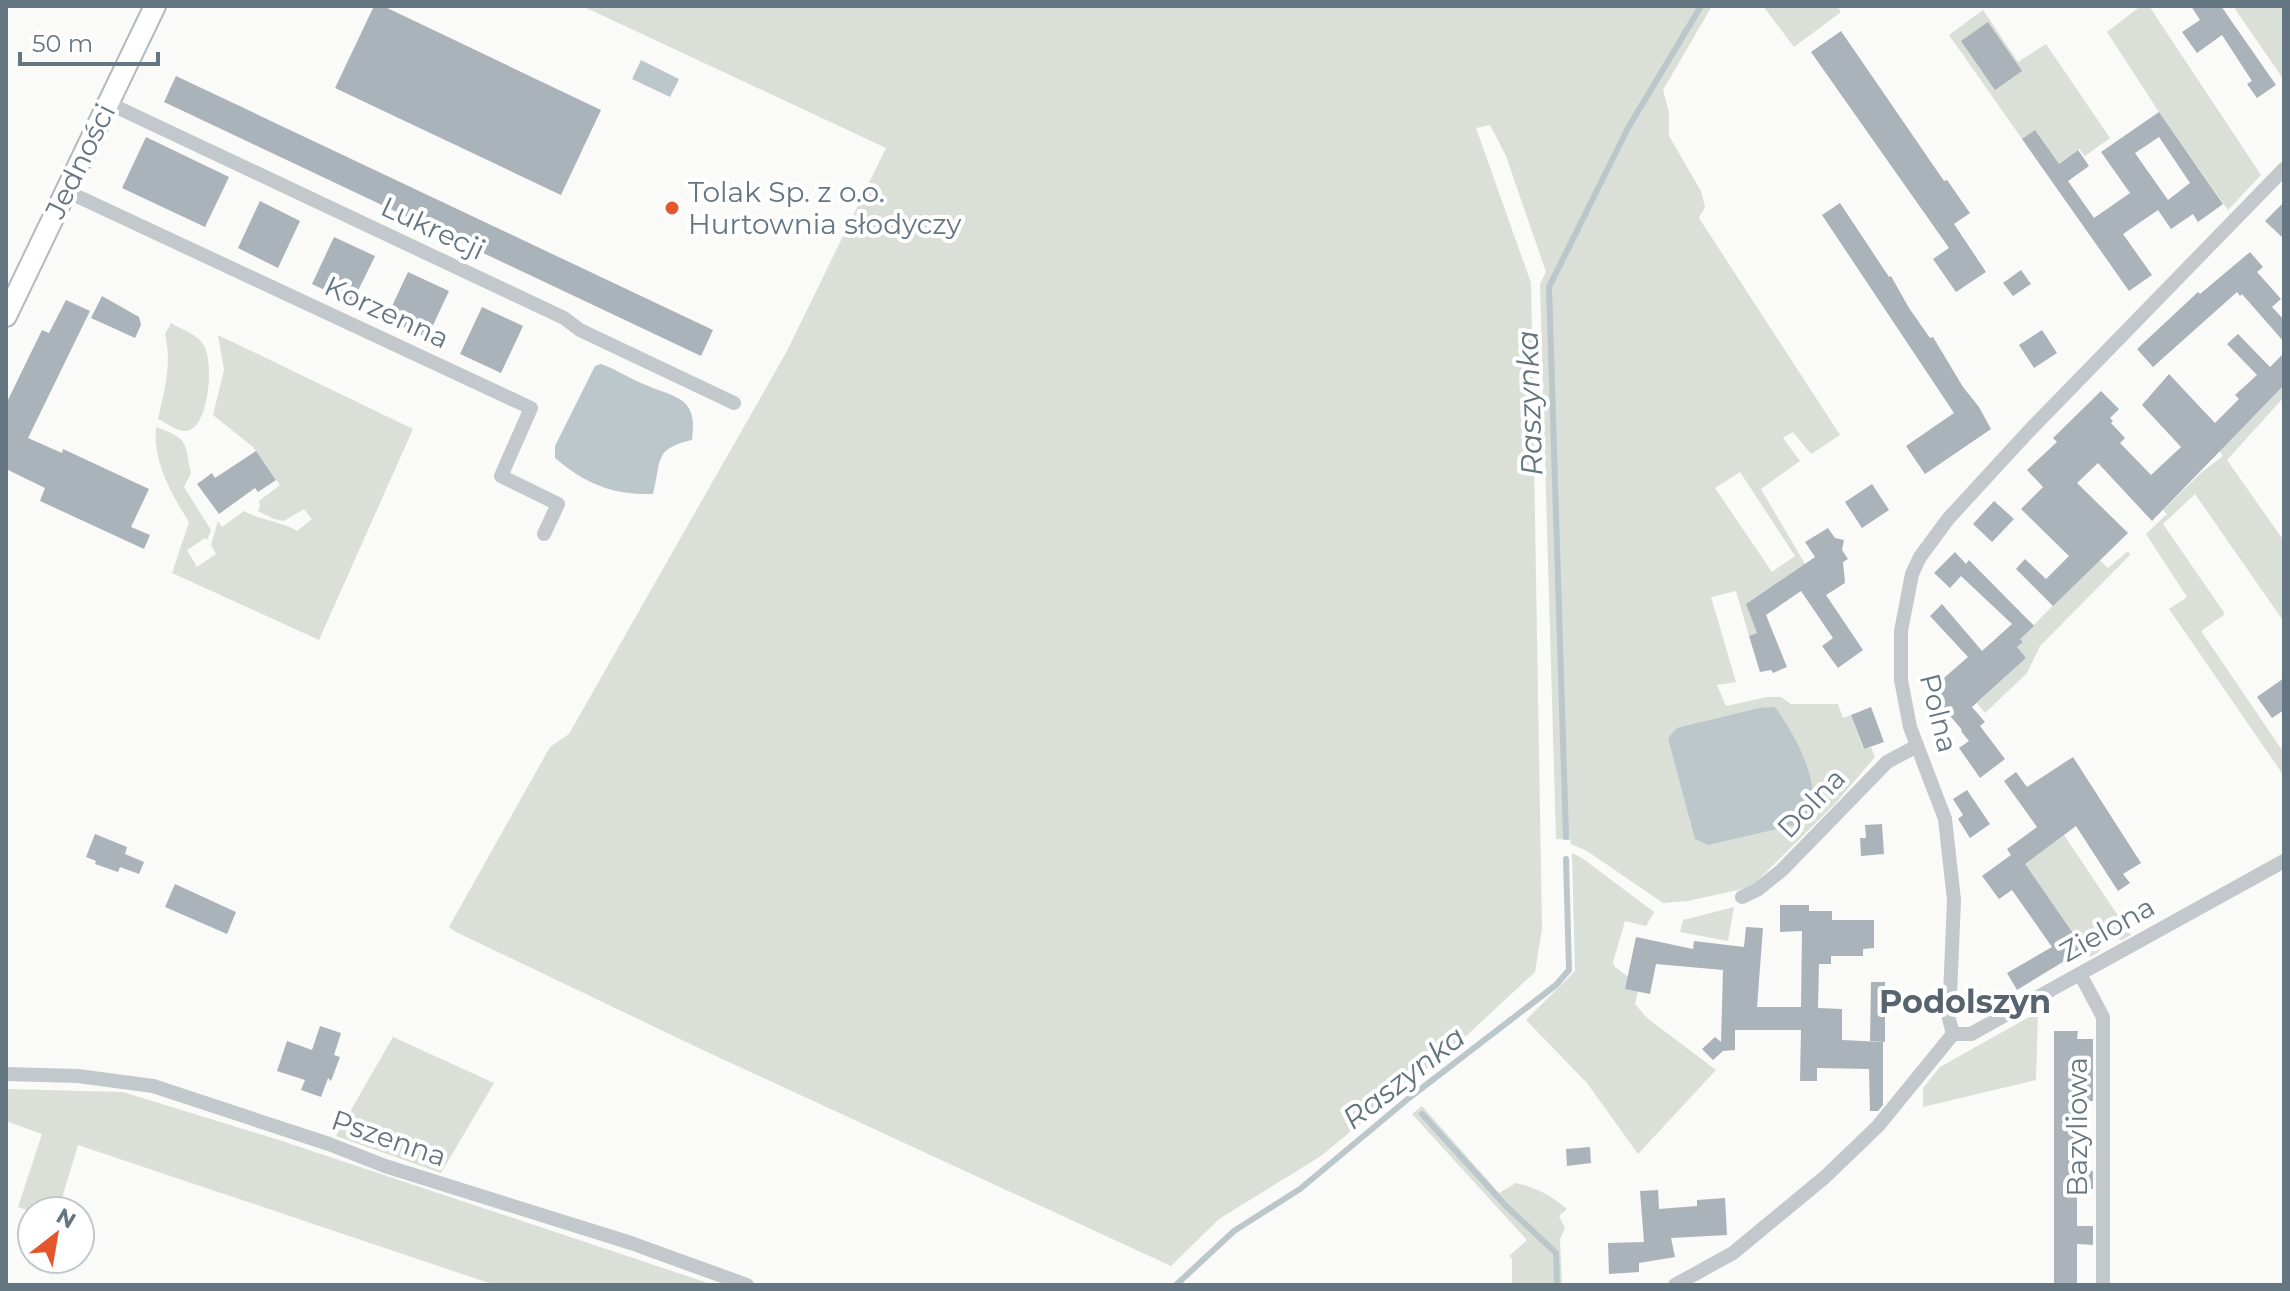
<svg xmlns="http://www.w3.org/2000/svg" width="2290" height="1291" viewBox="0 0 2290 1291" font-family="Montserrat,sans-serif">
<rect width="100%" height="100%" fill="#fafaf8"/>
<!-- green -->
<g fill="#dadfd7" fill-rule="evenodd">
<path d="M582,6H1712L1663,90L1669,113V136L1701,191L1705,207L1699,218L1840,435L1811,454L1793,432L1783,438L1800,461L1761,489L1805,564L1746,604L1757,633L1749,636L1736,591L1711,597L1736,682L1717,685L1726,706L1767,697H1781L1791,704H1838L1843,718L1851,715L1863,749L1871,747L1875,757L1834,805L1751,887L1688,901L1663,903L1587,851L1571,844L1570,840L1556,839L1540,284L1546,272L1506,156L1490,125L1476,128L1531,283L1542,929L1535,972L1465,1037L1321,1156L1219,1219L1171,1266L705,1051L456,932L449,927L550,747L569,734L787,351L886,148ZM1740,472L1795,556L1772,572L1715,488Z"/>
<path d="M1763,6H1837L1841,12L1794,47Z"/>
<path d="M2141,6H2149L2261,175L2228,210L2159,112L2107,32Z"/>
<path d="M2233,6H2284V80Z"/>
<path d="M1983,10L2018,62L2046,44L2110,138L2085,156L2079,149L2059,164L2022,139L1949,35Z"/>
<path d="M171,323C181,329 196,334 203,344C215,361 209,428 187,431C178,432 166,423 158,419C165,389 172,364 165,334Z"/>
<path d="M218,335L413,429L319,640L172,573L189,522C171,493 153,462 156,427C189,439 184,441 191,473L184,487L211,530L207,540L205,538L187,550L197,567L216,554L211,545L218,521L222,527L244,511C258,520 284,522 297,531L312,519L304,509L284,521L274,519L258,511L260,506L259,501L280,485L253,447L213,415L224,370Z"/>
<path d="M2284,385V397L2227,460L2284,541V622L2195,494L2163,524L2225,614L2201,631L2284,753V776L2169,609L2187,597L2146,534L2167,514L2163,510L2202,472L2223,456L2219,450Z"/>
<path d="M2128,551L2130,555L2040,646L2027,673L1985,713L1977,703L2026,658L2017,647L2023,642L2009,627L2023,615L2034,625L2098,559L2108,568Z"/>
<path d="M2064,835L2131,935L2122,940L2115,938L2102,945L2099,952L2090,957L2033,876L2020,867Z"/>
<path d="M1572,853L1582,858L1654,912L1646,926L1625,921L1613,962L1615,967L1628,977L1638,991L1635,1004L1647,1018L1716,1070L1638,1154L1587,1083L1526,1020L1575,971Z"/>
<path d="M1734,907L1728,941L1680,932L1683,920Z"/>
<path d="M2038,1012L2036,1080L1923,1107V1088L1940,1067Z"/>
<path d="M393,1037L494,1083L441,1173L336,1136Z"/>
<path d="M6,1089L123,1092L282,1141L714,1285H495L78,1145L58,1211L32,1212L18,1207L42,1134L6,1121Z"/>
<path d="M1422,1106L1499,1193L1516,1183C1536,1187 1552,1196 1567,1209L1559,1216L1565,1228L1560,1239L1562,1285H1512V1259L1509,1256L1527,1240L1412,1114Z"/>
</g>
<!-- water -->
<g fill="#bbc7cb">
<path d="M641,60L679,79L670,97L632,79Z"/>
<path d="M601,364C616,369 627,377 641,383C674,398 699,395 692,440C653,449 662,460 653,494C612,495 586,484 555,458V446L595,366Z"/>
<path d="M1775,707C1793,731 1831,797 1803,823L1708,845L1695,839L1668,738L1677,728L1759,708Z"/>
</g>
<g fill="none" stroke-linecap="round" stroke-linejoin="round">
<!-- stream -->
<g stroke="#bbc7cb" stroke-width="6">
<path d="M1566,837L1549,287L1628,128L1701,6"/>
<path d="M1422,1114L1506,1206L1556,1253L1557,1285"/>
<path d="M1176,1285L1234,1231L1300,1189L1409,1098L1556,985L1569,970L1566,859"/>
</g>
</g>
<!-- building -->
<g fill="#aab3b9" fill-rule="evenodd">
<path d="M374,6H383L601,110L561,195L335,88Z"/>
<path d="M2191,6H2221L2276,85L2257,98L2247,84L2252,81L2222,35L2197,53L2182,32L2200,20Z"/>
<path d="M1988,22L2022,71L1995,90L1961,41Z"/>
<path d="M1841,31L1944,181L1947,180L1970,213L1954,224L1986,272L1956,292L1933,259L1949,248L1811,52Z"/>
<path d="M176,76L713,330L701,356L164,102Z"/>
<path d="M2159,112L2223,204L2198,222L2193,214L2171,229L2158,210L2123,234L2152,275L2129,291L2022,139L2035,130L2059,164L2078,150L2089,166L2068,181L2094,218L2130,193L2101,152ZM2159,137L2190,183L2168,200L2135,153Z"/>
<path d="M146,137L229,177L205,227L122,188Z"/>
<path d="M260,201L300,221L278,268L238,248Z"/>
<path d="M2284,202V239L2265,221Z"/>
<path d="M1840,203L1889,277L1891,276L1909,308L1930,338L1933,337L1963,387L1979,407L1991,429L1925,474L1906,446L1954,413L1822,215Z"/>
<path d="M334,237L375,256L352,303L312,284Z"/>
<path d="M2250,252L2263,267L2257,272L2281,299L2272,307L2284,320V342L2242,294L2240,296L2237,292L2153,367L2137,349L2198,292L2200,294Z"/>
<path d="M2021,270L2031,284L2013,296L2003,283Z"/>
<path d="M408,272L449,291L427,338L386,319Z"/>
<path d="M102,296L139,317L141,325L135,338L91,318Z"/>
<path d="M66,300L90,311L28,438L62,453L63,449L149,489L131,527L150,535L144,549L40,501L45,488L6,469V404L42,330L49,333Z"/>
<path d="M482,307L523,326L501,373L460,354Z"/>
<path d="M2042,330L2057,353L2034,368L2019,345Z"/>
<path d="M2238,334L2270,367L2284,353V385L2152,521L2098,463L2077,483L2128,533L2053,606L2016,569L2025,559L2046,579L2069,556L2021,509L2043,487L2027,470L2057,442L2053,438L2101,391L2119,409L2110,418L2113,421L2111,423L2125,438L2120,443L2151,475L2181,447L2142,405L2169,374L2215,423L2239,399L2235,395L2257,375L2227,344Z"/>
<path d="M256,451L276,480L258,492L255,488L219,514L197,484L212,473L215,478Z"/>
<path d="M1872,484L1889,510L1862,528L1845,502Z"/>
<path d="M1994,501L2014,519L1992,542L1973,524Z"/>
<path d="M1828,528L1835,538L1844,540L1842,550L1848,559L1843,562L1845,583L1826,595L1863,650L1838,668L1822,646L1833,638L1801,591L1766,615L1787,667L1773,673L1771,670L1760,672L1749,636L1757,633L1746,604L1815,557L1805,542Z"/>
<path d="M1955,552L1966,564L1969,560L2034,626L2020,639L2023,642L2017,647L2026,658L1972,707L1985,722L1980,726L2005,759L1980,778L1959,748L1969,741L1961,731L1962,730L1929,691L1968,657L1930,616L1942,604L1982,651L2012,624L1961,576L1950,588L1934,573Z"/>
<path d="M2284,678V710L2272,718L2257,697Z"/>
<path d="M1871,707L1884,742L1864,749L1851,715Z"/>
<path d="M2073,757L2141,863L2123,874L2130,883L2118,891L2076,826L2025,864L2084,949L2017,990L2007,973L2052,947L2012,890L1999,899L1982,876L2011,855L2007,849L2037,827L2004,781L2016,772L2027,787Z"/>
<path d="M1967,790L1990,824L1970,838L1958,819L1963,815L1953,799Z"/>
<path d="M1882,824L1884,854L1861,856L1860,838H1866L1865,825Z"/>
<path d="M95,834L127,847L125,854L144,862L139,874L120,867L118,872L95,864L96,861L86,857Z"/>
<path d="M175,884L236,912L227,934L165,907Z"/>
<path d="M1780,905H1809V911H1832V920H1874V948L1863,949V956H1831V964H1819L1818,1008L1842,1009V1040L1883,1042V1105L1878,1111H1870L1869,1069L1817,1068V1081H1800L1801,1030H1735V1050L1723,1051L1713,1060L1702,1049L1715,1037L1721,1042L1723,970L1656,964L1650,994L1625,989L1636,937L1693,949L1694,941L1744,947L1746,927L1763,928L1757,1007H1801L1802,931L1780,932Z"/>
<path d="M1871,982H1885V1042L1870,1041Z"/>
<path d="M320,1026L341,1033L334,1055L340,1057L331,1081L328,1078L321,1097L301,1090L305,1080L277,1071L287,1041L312,1050Z"/>
<path d="M2054,1031H2078L2077,1039H2093V1101L2078,1102L2077,1163V1170L2093,1171V1189H2077V1226H2093V1245L2077,1244V1285H2054Z"/>
<path d="M1590,1147L1591,1163L1567,1166L1566,1149Z"/>
<path d="M1658,1190L1659,1209L1697,1206V1200L1725,1198L1727,1235L1671,1238L1675,1257L1639,1263V1272L1609,1274L1608,1243L1644,1242L1640,1191Z"/>
</g>
<g fill="none" stroke-linecap="round" stroke-linejoin="round">
<defs>
<path id="secondary" d="M6,316L155,6"/>
</defs>
<!-- secondary casing -->
<use href="#secondary" stroke="#b3babf" stroke-width="24"/>
<!-- street -->
<g stroke="#c3c8cc" stroke-width="14">
<path d="M108,103L564,318L580,330L734,403"/>
<path d="M66,191L531,408L501,476L558,504L544,534"/>
<path d="M1742,897L1757,890L1782,870L1887,762L1917,746"/>
<path d="M2080,974L2103,1017V1285"/>
<path d="M1953,1034L1949,1019L1954,900L1945,819L1910,727L1901,680V631L1912,574L1920,557L1948,519L2028,432L2284,169"/>
<path d="M1953,1034H1971L2284,861"/>
<path d="M6,1074L78,1076L153,1086L329,1144L385,1166L631,1243L747,1285"/>
<path d="M1675,1285L1733,1253L1825,1177L1878,1126L1953,1034"/>
</g>
<!-- secondary -->
<use href="#secondary" stroke="#fff" stroke-width="20"/>
</g>
<!-- markers -->
<circle fill="#e4572e" stroke="#fff" stroke-width="3" cx="672" cy="208" r="8"/>
<g text-anchor="middle" stroke-width="8" stroke-linejoin="round" paint-order="stroke">
<!-- street labels -->
<g font-size="28" fill="#657683" stroke="#fff">
<text transform="translate(80 161) rotate(-64)" y="10">Jedności</text>
<text transform="translate(433 228) rotate(25)" y="10">Lukrecji</text>
<text transform="translate(387 312) rotate(25)" y="10">Korzenna</text>
<text transform="translate(1939 713) rotate(76)" y="10">Polna</text>
<text transform="translate(1811 803) rotate(-46)" y="10">Dolna</text>
<text transform="translate(2107 929) rotate(-29)" y="10">Zielona</text>
<text transform="translate(2077 1127) rotate(-90)" y="10">Bazyliowa</text>
<text transform="translate(389 1138) rotate(19)" y="10">Pszenna</text>
</g>
<!-- poi labels -->
<g font-size="28" fill="#657683" stroke="#fff" text-anchor="start">
<text x="688" y="202">Tolak Sp. z o.o.<tspan x="688" dy="32">Hurtownia słodyczy</tspan></text>
</g>
<!-- water labels -->
<g font-size="30" font-style="italic" fill="#60757c" stroke="#fff">
<text transform="translate(1530 403) rotate(-92)" y="10">Raszynka</text>
<text transform="translate(1404 1078) rotate(-38)" y="10">Raszynka</text>
</g>
<!-- quarter labels -->
<g font-size="32" font-weight="bold" fill="#57646e" stroke="#fff">
<text x="1965" y="1013">Podolszyn</text>
</g>
</g>
<!-- border -->
<rect width="2290" height="1291" fill="none" stroke="#657683" stroke-width="16"/>
<!-- north arrow -->
<g transform="translate(56 1235) rotate(31)"><circle r="38" fill="#ffffff" stroke="#c1c8cd" stroke-width="2"/>
<path d="M0-6L14 30L0 20L-14 30Z" fill="#e4572e"/>
<text y="-12" font-size="22" font-weight="bold" text-anchor="middle" fill="#657683">N</text>
</g>
<!-- scale -->
<path d="M20 52v12h138v-12" fill="none" stroke="#657683" stroke-width="4"/>
<text x="32" y="52" font-size="24" fill="#657683" stroke="#ffffff" stroke-width="6" paint-order="stroke">50 m</text>
</svg>
